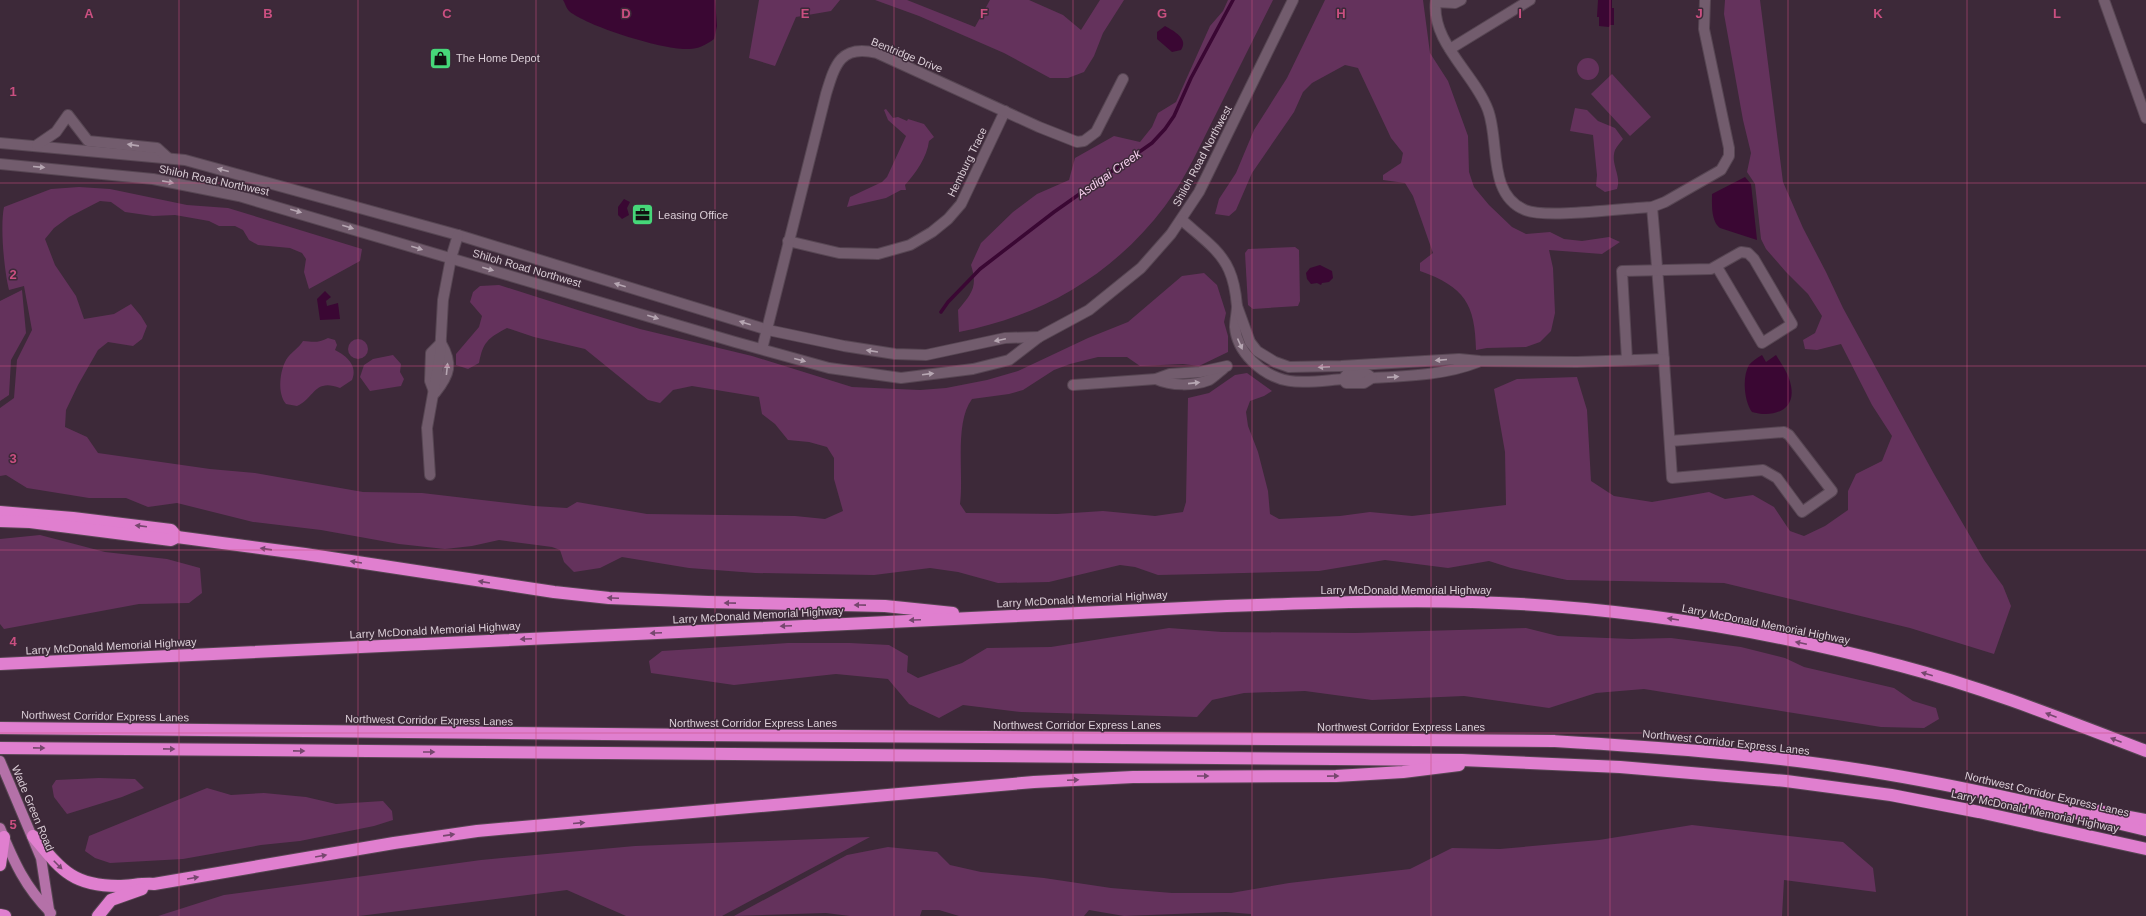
<svg xmlns="http://www.w3.org/2000/svg" width="2146" height="916" viewBox="0 0 2146 916" font-family="Helvetica,sans-serif">
<rect width="100%" height="100%" fill="#3d2939"/>
<!-- green -->
<g fill="#64325c">
<path d="M759,0H840L831,11L796,17L775,66L749,58Z"/>
<path d="M875,0H907L975,27L990,0H1029L1063,15L1081,30L1100,0H1124L1103,33L1094,56L1084,72L1068,78H1050L1004,53L919,16Z"/>
<path d="M1228,0H1273C1254,38 1235,76 1216,114C1200,145 1186,178 1165,206C1113,275 1042,316 959,332L958,310C972,293 978,287 971,265L981,243L1013,212L1037,194L1069,180L1075,158L1114,136L1140,142L1152,127L1158,113L1176,102L1210,26L1223,11Z"/>
<path d="M1325,0H1423L1430,53L1448,81L1468,136L1469,172L1474,187L1489,205L1512,227L1526,234L1550,232L1564,239L1582,241L1609,237L1620,242L1602,254L1549,250L1553,268L1555,313L1551,331L1540,342L1526,347L1487,348L1476,350C1475,304 1465,287 1420,271V263L1433,253L1413,196L1405,183L1383,180V175L1401,163L1403,153L1391,138L1358,68L1345,65L1312,83L1303,92L1294,112L1252,173L1236,210L1229,216L1215,214L1219,199L1236,173L1254,130L1287,78Z"/>
<path d="M1725,0H1760L1783,182L1803,228L1826,272L1843,308L1934,474L1984,560L2003,586L2011,606L1994,654L1910,628L1724,583L1567,580L1511,568L1489,561L1448,568L1385,560L1319,571L1205,574L1158,575L1135,567L1120,565L1049,582L998,583L958,572L930,568L874,575L755,573L689,568L622,557L600,568L574,572L564,562L560,550L552,547L499,540L472,546L445,549L399,544L321,530L253,522L177,503L148,507L126,498H89L27,488L6,475L0,476V408L14,398L17,360L32,330L24,286L9,290C4,269 0,227 4,207L51,189L79,187L110,189L187,205L228,208L362,249L360,261L309,289L304,272L306,259L302,253L290,248L258,245L249,240L243,230L235,226H219L209,221L175,215L153,216L125,212L111,202L100,201L69,217L54,228L45,239L55,265L76,296L84,319L114,314L131,304L141,316L147,326L142,339L133,346L108,342L98,350L78,385L66,410L65,427L87,437L98,453L210,469L255,473L363,492L422,493L534,506L567,508L577,502L647,514L795,516L825,519L843,511L834,479V458L827,447L809,442L788,440L775,424L762,414L759,397L692,386L673,390L660,403L648,400L585,349L534,337L507,328C488,338 483,342 479,363L468,369L456,365V354L479,327L482,316L470,302L473,292L480,286L499,285L584,312L640,329L752,356L852,387L920,390L946,388L987,380L1018,371L1088,338L1128,322L1182,276L1204,273L1217,285L1226,313L1224,322L1228,336V352L1199,366L1183,364L1140,366L1127,357H1098L1070,364L1054,370L1023,390L1009,394L972,399C954,423 964,474 960,504L966,513L1057,514L1103,511L1155,516L1183,512L1186,502L1188,398L1209,393L1235,375L1247,373L1272,391L1264,396L1250,401L1246,412L1248,426L1258,452L1268,491L1270,514L1279,519L1340,516L1370,512L1412,516L1506,505L1505,452L1494,389L1517,379L1577,377L1587,410L1591,481L1614,496L1652,502L1709,492L1725,499L1753,495L1774,507L1790,531L1804,536L1825,526L1848,510V491L1856,474L1882,461L1892,436L1872,405L1841,344L1817,350L1805,349L1803,340L1815,333L1822,316L1808,294L1786,272L1766,249L1761,239L1755,184L1747,172L1751,153L1743,120L1724,14Z"/>
<circle cx="1588" cy="69" r="11"/>
<path d="M1612,74L1651,117L1630,136L1591,94Z"/>
<path d="M1575,108L1587,110L1598,121L1615,128L1623,139C1620,143 1617,146 1615,150C1610,164 1622,176 1617,189L1605,192L1596,186L1597,175L1593,135L1570,131Z"/>
<path d="M886,109L893,118L898,117L907,121L908,119L924,124L934,137L929,141C927,157 916,173 905,185L906,190H901L886,198L847,207L850,197L882,182L887,177L906,136L888,120L884,110Z"/>
<path d="M1295,247L1299,250L1300,301L1298,306L1253,309L1248,305L1245,253L1248,249Z"/>
<path d="M22,290L26,333L11,360L9,395L0,401V301Z"/>
<path d="M328,338L335,340L337,345L335,350C347,356 358,366 352,380L340,388C314,378 315,398 297,406L286,404C277,393 280,371 286,360C290,353 299,348 303,341C313,342 319,343 328,338Z"/>
<circle cx="358" cy="349" r="10"/>
<path d="M393,355L401,364L400,372L404,379L401,386L370,391L360,377L364,365L373,359Z"/>
<path d="M40,535L105,552L167,559L200,568L202,593L189,603L139,604L4,629L0,624V539Z"/>
<path d="M1169,628L1222,632L1355,633L1526,628L1558,636L1631,639L1671,638L1741,647L1785,658L1804,667L1894,688L1913,701L1936,708L1939,719L1924,728L1881,727L1644,689L1596,693L1549,708L1464,696L1372,700L1305,691L1244,693L1212,700L1197,717L1021,712L963,705L939,718L909,704L888,679L836,674L734,685L651,673L649,661L662,651L788,643H850L889,645L908,656L907,672L918,678L962,663L987,648L1051,647Z"/>
<path d="M99,778L135,779L144,788L122,797L67,814L54,797L52,786L56,780Z"/>
<path d="M207,788L231,795L264,793L306,797L336,804L383,801L392,811L393,820L374,826L300,841L261,845L183,859L110,863L95,858L85,851L89,836Z"/>
<path d="M1692,825L1843,842L1873,868L1876,892L1784,880L1782,916H1251V914L1226,912L1124,916L1089,910L1084,916H959L939,910H922L920,916H850L826,913L734,916L847,855L888,847L937,852L950,865L981,872L1044,878L1111,888L1172,893H1231L1289,883L1410,869L1452,848L1500,849L1599,840Z"/>
<path d="M870,837L722,916H626L567,890L359,916H158L224,895L481,860L635,846Z"/>
</g>
<!-- water -->
<g fill="#3a0733">
<path d="M563,0H715L717,26L714,39C706,45 698,49 689,49C666,51 586,26 569,11C566,8 565,3 563,0Z"/>
<path d="M1598,0H1612V8H1614V25H1610L1609,27L1599,26V17H1597Z"/>
<path d="M1165,26C1174,31 1189,39 1181,50L1172,52L1157,39V32Z"/>
<path d="M1745,177L1751,184L1757,240L1720,228C1711,221 1712,205 1712,194Z"/>
<path d="M624,199L630,202L627,208L629,215L622,219L618,215V207Z"/>
<path d="M1320,265L1332,271L1333,278L1329,282L1322,283L1321,285L1317,283L1311,284L1307,279L1306,273L1310,268Z"/>
<path d="M325,291L331,297L326,301L327,306L338,303L340,319L320,320L317,299Z"/>
<path d="M1762,355L1766,362L1776,355C1782,365 1789,374 1791,386C1796,411 1772,418 1752,412C1744,401 1742,377 1749,365C1752,361 1757,358 1762,355Z"/>
</g>
<g fill="none" stroke-linecap="round" stroke-linejoin="round">
<!-- stream -->
<path stroke="#3a0733" stroke-width="3.5" d="M941,312L948,302L980,269L1054,212L1152,143L1165,129L1174,116L1191,78L1233,0"/>
<defs>
<g id="minor">
<path d="M1436,0C1430,42 1475,74 1488,110C1500,142 1487,194 1525,210C1546,219 1625,208 1652,207L1665,202L1721,170L1729,156V148L1704,29L1705,0"/>
<path d="M2104,0L2146,118"/>
<path d="M1436,2L1455,3L1461,0"/>
<path d="M1450,49L1530,0"/>
<path d="M0,143L185,160L458,235L768,330L844,346L895,354L926,355L1005,338L1039,337"/>
<path d="M37,145L56,132L68,115L88,141L157,148L168,158"/>
<path d="M0,164L153,179L239,196L735,342L829,368L901,378L973,369L1009,360L1039,337L1089,310L1141,268L1171,234L1199,192L1293,0"/>
<path d="M1652,207C1660,297 1666,387 1672,478L1763,470L1777,478L1802,512L1832,491L1789,435L1784,432L1670,441"/>
<path d="M1182,220C1198,235 1220,249 1229,270C1234,281 1236,294 1237,306C1237,313 1235,320 1235,327C1236,341 1242,351 1252,361C1280,389 1307,382 1343,379L1347,374H1367L1372,378C1408,376 1445,375 1478,362"/>
<path d="M788,241L839,253L878,254L910,245L932,232L948,219L961,204L1005,111"/>
<path d="M1237,306L1250,342L1257,351L1275,362L1289,367L1341,366L1459,359L1480,361L1577,362L1664,359"/>
<path d="M762,349L826,94C835,64 841,44 877,53L1039,127L1077,142L1084,141L1096,132L1123,79"/>
<path d="M1627,360L1622,271L1711,269L1741,252L1748,253L1754,259L1792,324L1762,343L1717,267"/>
<path d="M1156,379C1171,386 1194,386 1209,380C1214,377 1219,372 1224,368"/>
<path d="M1343,379L1346,383H1364L1372,378"/>
<path d="M1073,385L1156,379L1170,374L1200,372L1227,366"/>
<path d="M433,389L430,381L431,353L441,343"/>
<path d="M435,393C450,374 453,364 441,343"/>
<path d="M430,475L427,428L440,355L443,300L451,258L458,235"/>
</g>
<g id="major">
<path d="M0,761L41,858L50,916"/>
<path d="M0,828C14,862 25,887 51,913"/>
</g>
<g id="highway">
<path d="M0,512L73,518L171,530L177,537"/>
<path d="M0,521L30,522L171,540L177,537L305,554L554,592L609,598L708,602L885,606L953,613"/>
<path d="M0,664L1227,606C1308,603 1390,600 1472,602C1617,606 1761,629 1901,666C1985,688 2065,720 2146,751"/>
<path d="M0,728L701,735L1553,741C1651,747 1750,753 1848,768C1949,783 2047,806 2146,830"/>
<path d="M0,748L1462,760L1620,767L1786,781L1891,795L1979,812L2146,849"/>
<path d="M2097,811L2146,820"/>
<path d="M33,836C60,868 71,886 118,886C130,886 142,883 154,884L394,843L477,831L1034,782L1133,777L1336,776L1403,772L1459,765"/>
<path d="M0,865L4,837"/>
<path d="M0,915L5,916"/>
<path d="M98,916L111,900L142,889"/>
</g>
</defs>
<!-- minor casing -->
<use href="#minor" stroke="#574653" stroke-width="12"/>
<!-- major casing -->
<use href="#major" stroke="#574653" stroke-width="12"/>
<!-- highway casing -->
<use href="#highway" stroke="#574653" stroke-width="14"/>
<!-- minor -->
<use href="#minor" stroke="#725c6d" stroke-width="10"/>
<!-- major -->
<use href="#major" stroke="#b471a8" stroke-width="10"/>
<!-- highway -->
<use href="#highway" stroke="#e07fcf" stroke-width="12"/>
</g>
<!-- one-way arrows -->
<defs><path id="oneway-solid" d="M-6-.8H1V-3.2L6.5 0L1 3.2V.8H-6Z"/></defs>
<g fill="#b6a6b2">
<use href="#oneway-solid" transform="translate(133 145) rotate(-172)"/>
<use href="#oneway-solid" transform="translate(39 167) rotate(5)"/>
<use href="#oneway-solid" transform="translate(223 170) rotate(-165)"/>
<use href="#oneway-solid" transform="translate(168 182) rotate(11)"/>
<use href="#oneway-solid" transform="translate(296 211) rotate(16)"/>
<use href="#oneway-solid" transform="translate(348 227) rotate(17)"/>
<use href="#oneway-solid" transform="translate(417 248) rotate(17)"/>
<use href="#oneway-solid" transform="translate(488 269) rotate(16)"/>
<use href="#oneway-solid" transform="translate(620 285) rotate(-163)"/>
<use href="#oneway-solid" transform="translate(653 317) rotate(17)"/>
<use href="#oneway-solid" transform="translate(745 323) rotate(-163)"/>
<use href="#oneway-solid" transform="translate(1000 340) rotate(168)"/>
<use href="#oneway-solid" transform="translate(1240 344) rotate(66)"/>
<use href="#oneway-solid" transform="translate(872 351) rotate(-171)"/>
<use href="#oneway-solid" transform="translate(800 360) rotate(15)"/>
<use href="#oneway-solid" transform="translate(1441 360) rotate(175)"/>
<use href="#oneway-solid" transform="translate(1324 367) rotate(177)"/>
<use href="#oneway-solid" transform="translate(447 369) rotate(-84)"/>
<use href="#oneway-solid" transform="translate(928 374) rotate(-7)"/>
<use href="#oneway-solid" transform="translate(1393 377) rotate(-4)"/>
<use href="#oneway-solid" transform="translate(1194 383) rotate(-6)"/>
</g>
<g fill="#76476e">
<use href="#oneway-solid" transform="translate(141 526) rotate(-173)"/>
<use href="#oneway-solid" transform="translate(266 549) rotate(-172)"/>
<use href="#oneway-solid" transform="translate(356 562) rotate(-171)"/>
<use href="#oneway-solid" transform="translate(484 582) rotate(-171)"/>
<use href="#oneway-solid" transform="translate(613 598) rotate(-177)"/>
<use href="#oneway-solid" transform="translate(730 603) rotate(-179)"/>
<use href="#oneway-solid" transform="translate(860 605) rotate(-179)"/>
<use href="#oneway-solid" transform="translate(1673 619) rotate(-171)"/>
<use href="#oneway-solid" transform="translate(915 620) rotate(177)"/>
<use href="#oneway-solid" transform="translate(786 626) rotate(177)"/>
<use href="#oneway-solid" transform="translate(656 633) rotate(177)"/>
<use href="#oneway-solid" transform="translate(526 639) rotate(177)"/>
<use href="#oneway-solid" transform="translate(1801 643) rotate(-168)"/>
<use href="#oneway-solid" transform="translate(1927 674) rotate(-164)"/>
<use href="#oneway-solid" transform="translate(2051 715) rotate(-159)"/>
<use href="#oneway-solid" transform="translate(2116 740) rotate(-159)"/>
<use href="#oneway-solid" transform="translate(39 748) rotate(1)"/>
<use href="#oneway-solid" transform="translate(169 749) rotate(1)"/>
<use href="#oneway-solid" transform="translate(299 751) rotate(1)"/>
<use href="#oneway-solid" transform="translate(429 752)"/>
<use href="#oneway-solid" transform="translate(1203 776)"/>
<use href="#oneway-solid" transform="translate(1333 776) rotate(-1)"/>
<use href="#oneway-solid" transform="translate(1073 780) rotate(-3)"/>
<use href="#oneway-solid" transform="translate(579 823) rotate(-5)"/>
<use href="#oneway-solid" transform="translate(449 835) rotate(-8)"/>
<use href="#oneway-solid" transform="translate(321 856) rotate(-10)"/>
<use href="#oneway-solid" transform="translate(58 865) rotate(45)"/>
<use href="#oneway-solid" transform="translate(193 878) rotate(-10)"/>
</g>
<!-- grid -->
<path fill="none" stroke="#ca4f80" stroke-width="1" stroke-opacity="0.55" d="M179,0V916M358,0V916M536,0V916M715,0V916M894,0V916M1073,0V916M1252,0V916M1431,0V916M1610,0V916M1788,0V916M1967,0V916M0,183H2146M0,366H2146M0,550H2146M0,733H2146"/>
<!-- icons -->
<defs>
<symbol id="shop-square" viewBox="-11 -11 22 22"><rect x="-9" y="-9" width="18" height="18" rx="4" fill="#46d779" stroke="#3d2939"/><path d="M-5-2.5h2.3a2.7 3.5 0 0 1 5.4 0H5L5.5 6h-11ZM-1.5-2.5h3a1.5 2.3 0 0 0-3 0Z" fill="#111"/></symbol>
<symbol id="office-square" viewBox="-11 -11 22 22"><rect x="-9" y="-9" width="18" height="18" rx="4" fill="#46d779" stroke="#3d2939"/><path d="M-6-3h4V-5.5h4V-3h4V5H-6ZM-1-4.5V-3h2v-1.5ZM-6 0V1H6V0Z" fill="#111"/></symbol>
</defs>
<g fill-rule="evenodd">
<use href="#shop-square" x="428" y="46" width="25" height="25"/>
<use href="#office-square" x="630" y="202" width="25" height="25"/>
</g>
<g text-anchor="middle" stroke-width="3" stroke-linejoin="round" paint-order="stroke">
<!-- street labels -->
<g font-size="11" fill="#dbced7" stroke="#3d2939">
<text transform="translate(907 55) rotate(22)" y="4">Bentridge Drive</text>
<text transform="translate(1202 156) rotate(-62)" y="4">Shiloh Road Northwest</text>
<text transform="translate(967 162) rotate(-64)" y="4">Hemburg Trace</text>
<text transform="translate(214 180) rotate(12)" y="4">Shiloh Road Northwest</text>
<text transform="translate(527 268) rotate(16)" y="4">Shiloh Road Northwest</text>
<text x="1406" y="594">Larry McDonald Memorial Highway</text>
<text transform="translate(1082 599) rotate(-3)" y="4">Larry McDonald Memorial Highway</text>
<text transform="translate(758 615) rotate(-3)" y="4">Larry McDonald Memorial Highway</text>
<text transform="translate(1766 624) rotate(11)" y="4">Larry McDonald Memorial Highway</text>
<text transform="translate(435 630) rotate(-3)" y="4">Larry McDonald Memorial Highway</text>
<text transform="translate(111 646) rotate(-3)" y="4">Larry McDonald Memorial Highway</text>
<text transform="translate(105 716) rotate(1)" y="4">Northwest Corridor Express Lanes</text>
<text transform="translate(429 720) rotate(1)" y="4">Northwest Corridor Express Lanes</text>
<text x="753" y="727">Northwest Corridor Express Lanes</text>
<text x="1077" y="729">Northwest Corridor Express Lanes</text>
<text x="1401" y="731">Northwest Corridor Express Lanes</text>
<text transform="translate(1726 742) rotate(6)" y="4">Northwest Corridor Express Lanes</text>
<text transform="translate(2047 794) rotate(13)" y="4">Northwest Corridor Express Lanes</text>
<text transform="translate(33 808) rotate(67)" y="4">Wade Green Road</text>
<text transform="translate(2035 811) rotate(12)" y="4">Larry McDonald Memorial Highway</text>
</g>
<!-- poi labels -->
<g font-size="11" fill="#dbced7" stroke="#3d2939" text-anchor="start">
<text x="456" y="62">The Home Depot</text>
<text x="658" y="219">Leasing Office</text>
</g>
<!-- water labels -->
<g font-size="12" font-style="italic" fill="#f9d1f0" stroke="#3d2939">
<text transform="translate(1109 174) rotate(-35)" y="4">Asdigai Creek</text>
</g>
</g>
<g font-size="13" text-anchor="middle" font-weight="bold" fill="#ca4f80" stroke="#3d2939" stroke-width="3" stroke-linejoin="round" paint-order="stroke">
<text x="89" y="18">A</text>
<text x="268" y="18">B</text>
<text x="447" y="18">C</text>
<text x="626" y="18">D</text>
<text x="805" y="18">E</text>
<text x="984" y="18">F</text>
<text x="1162" y="18">G</text>
<text x="1341" y="18">H</text>
<text x="1520" y="18">I</text>
<text x="1699" y="18">J</text>
<text x="1878" y="18">K</text>
<text x="2057" y="18">L</text>
<text x="13" y="96">1</text>
<text x="13" y="279">2</text>
<text x="13" y="463">3</text>
<text x="13" y="646">4</text>
<text x="13" y="829">5</text>
</g>
</svg>
